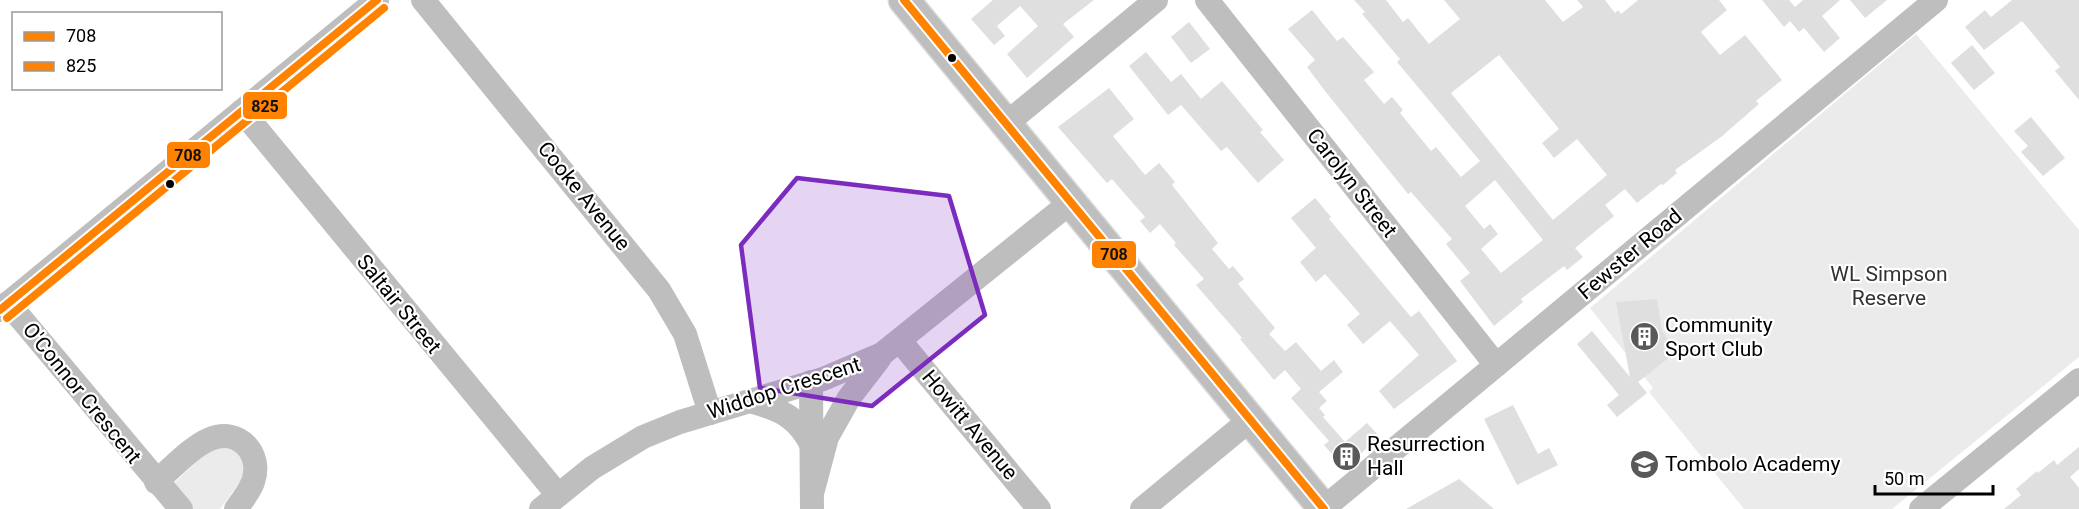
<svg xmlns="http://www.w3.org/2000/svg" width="2079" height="509" viewBox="0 0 2079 509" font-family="Roboto,sans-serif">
<rect width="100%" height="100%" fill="#fff"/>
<!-- green -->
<g fill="#ebebeb">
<path d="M1916,34L2079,230V357L1892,509H1744L1649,392L1653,388L1590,308Z"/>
<path d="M229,444L245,453L248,471L220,509H194L172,485L212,447Z"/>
</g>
<!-- building -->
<g fill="#dfdfdf" fill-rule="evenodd">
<path d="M993,0H1094L1063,24L1074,37L1027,78L1007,54L1038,26L1020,6L997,26L1005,36L994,45L971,19Z"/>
<path d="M1354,0H1386L1403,22L1408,18L1429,44L1460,19L1444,0H1545L1563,22L1583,7L1577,0H1605L1615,13L1618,10L1621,14L1638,0H1719L1727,10L1701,32L1720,55L1745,35L1782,80L1756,101L1759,104L1721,137L1675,170L1677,173L1663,185L1661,184L1637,203L1625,189L1605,205L1614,216L1575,248L1583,257L1567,270L1564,266L1521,299L1523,302L1494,326L1460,281L1470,273L1446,244L1452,239L1411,192L1408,194L1325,91L1307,67L1315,60L1288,29L1312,10L1337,41L1343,37L1374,72L1364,80L1384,104L1392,97L1403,110L1400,113L1431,151L1436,147L1461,177L1480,161L1397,62L1400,59L1362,14L1365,12ZM1499,55L1559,129L1542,143L1554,158L1577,139L1607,175L1553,220L1451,93ZM1495,180L1543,240L1501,273L1481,249L1498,234L1490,224L1484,229L1465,206Z"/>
<path d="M1762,0H1789L1795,7L1803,0H1840L1822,16L1840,38L1824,52L1804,28L1799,32L1790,21L1784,27Z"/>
<path d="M1850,0H1887L1865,18Z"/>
<path d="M2012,0H2079V100L2055,71L2060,67L2022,21L1984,50L1965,27L1985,10L1991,17Z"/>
<path d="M1189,22L1210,49L1191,63L1171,37Z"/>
<path d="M1972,45L1995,73L1974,90L1951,63Z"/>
<path d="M1146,52L1171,82L1181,74L1201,99L1222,81L1263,130L1260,132L1284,160L1258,183L1227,147L1221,151L1181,105L1168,115L1129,66Z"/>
<path d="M1109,88L1134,119L1113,136L1145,175L1159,163L1175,182L1172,185L1218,243L1212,249L1229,269L1233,266L1244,279L1238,284L1275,328L1269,334L1285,351L1296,342L1321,371L1334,360L1343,372L1319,392L1327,401L1319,408L1325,415L1323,417L1345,442L1367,423L1380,437L1344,468L1324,445L1329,441L1291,398L1301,389L1285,370L1274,380L1240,339L1242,338L1196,285L1204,279L1174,245L1176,243L1160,224L1150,233L1140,221L1145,217L1112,179L1107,183L1058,127Z"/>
<path d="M2031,117L2065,158L2043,176L2021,152L2028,146L2014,131Z"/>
<path d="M1315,198L1331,217L1329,219L1411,317L1419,311L1457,361L1394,409L1379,391L1419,355L1390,321L1363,344L1347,325L1360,314L1325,274L1316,282L1300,262L1316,248L1291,218Z"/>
<path d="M1657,299L1662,331L1676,352L1638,382L1647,393L1617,417L1607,405L1619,395L1577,344L1592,331L1630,377L1616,302Z"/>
<path d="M1513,405L1538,454L1549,448L1558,465L1517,485L1484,419Z"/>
<path d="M2079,447V469L2070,477L2079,488V509H2004L2021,495L2016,489L2037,471L2038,473L2054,460L2057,465Z"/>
<path d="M1459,479L1494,509H1406Z"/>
</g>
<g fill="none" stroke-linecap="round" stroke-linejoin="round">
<defs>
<path id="major" d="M904,0L1324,509"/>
</defs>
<!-- major casing -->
<use href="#major" stroke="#dbdbdb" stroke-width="33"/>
<!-- minor -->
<g stroke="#bebebe" stroke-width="24">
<path d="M423,0L659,290L685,334L710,413"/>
<path d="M1207,0L1496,365"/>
<path d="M242,111L558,495"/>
<path d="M1007,123L1156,0"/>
<path d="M8,303L181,509"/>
<path d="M0,310L377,0"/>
<path d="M900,341L1039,509"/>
<path d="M811,382L812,509"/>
<path d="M749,401C780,409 799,417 813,448"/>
<path d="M156,482C172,468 191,447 210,439C239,427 263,454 253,482C249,492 242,501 236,509"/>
<path d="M813,490L827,437L849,398L879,359"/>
<path d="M1324,508L1936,0"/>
<path d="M541,509L592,468L643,437L680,422L823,379L882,354L1071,202"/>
<path d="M1142,509L1251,419"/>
<path d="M1921,509L2079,380"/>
</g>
<!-- major -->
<use href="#major" stroke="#bebebe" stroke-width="30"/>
<defs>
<g id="bus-1">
<path d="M904,0L1324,509"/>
<path d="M0,310L377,0"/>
</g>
<path id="bus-2" d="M7,318L384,8"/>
</defs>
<!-- bus-1 casing -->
<use href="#bus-1" stroke="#fff" stroke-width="12"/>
<!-- bus-2 casing -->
<use href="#bus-2" stroke="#fff" stroke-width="12"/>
<!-- bus-1 -->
<use href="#bus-1" stroke="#ff8200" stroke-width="8"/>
<!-- bus-2 -->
<use href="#bus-2" stroke="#ff8200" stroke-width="8"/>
</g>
<!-- marked area -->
<path fill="#7b2cbf" fill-opacity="0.2" stroke="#7b2cbf" stroke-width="4.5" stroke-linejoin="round" d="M797,178L949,196L985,315L872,406L760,388L741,245Z"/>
<!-- icons -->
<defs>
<symbol id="building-disc" viewBox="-11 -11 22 22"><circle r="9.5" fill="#595959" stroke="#fff"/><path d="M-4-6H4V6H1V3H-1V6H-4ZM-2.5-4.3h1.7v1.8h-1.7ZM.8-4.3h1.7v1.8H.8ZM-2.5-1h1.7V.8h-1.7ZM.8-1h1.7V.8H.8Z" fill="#fff"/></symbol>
<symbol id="school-disc" viewBox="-11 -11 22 22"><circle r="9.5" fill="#595959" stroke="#fff"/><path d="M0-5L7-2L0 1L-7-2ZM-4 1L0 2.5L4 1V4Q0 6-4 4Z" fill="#fff"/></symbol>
</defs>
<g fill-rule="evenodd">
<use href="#building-disc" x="1628" y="320" width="33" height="33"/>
<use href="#building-disc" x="1330" y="440" width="33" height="33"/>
<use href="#school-disc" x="1628" y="448" width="33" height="33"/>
</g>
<!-- markers -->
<g fill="#000" stroke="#fff" stroke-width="2">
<circle cx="952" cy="58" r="5"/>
<circle cx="170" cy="184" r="5"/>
</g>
<g text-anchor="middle" stroke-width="4.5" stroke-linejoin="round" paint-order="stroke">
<!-- street labels -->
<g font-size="21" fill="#000" stroke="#fff">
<text transform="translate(1352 183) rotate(52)" y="7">Carolyn Street</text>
<text transform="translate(584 196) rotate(51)" y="7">Cooke Avenue</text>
<text transform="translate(1630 254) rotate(-40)" y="7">Fewster Road</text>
<text transform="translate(399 304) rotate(51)" y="7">Saltair Street</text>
<text transform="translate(784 388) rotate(-18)" y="7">Widdop Crescent</text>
<text transform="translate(82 393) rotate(51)" y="7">O'Connor Crescent</text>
<text transform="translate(970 425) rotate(50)" y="7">Howitt Avenue</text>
</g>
<!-- park labels -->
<g font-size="21" fill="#323232" stroke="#fff">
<text x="1889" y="281">WL Simpson<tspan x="1889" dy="24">Reserve</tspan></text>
</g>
<!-- poi labels -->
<g font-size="21" fill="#000" stroke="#fff" text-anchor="start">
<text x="1665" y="332">Community<tspan x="1665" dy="24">Sport Club</tspan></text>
<text x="1367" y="451">Resurrection<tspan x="1367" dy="24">Hall</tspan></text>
<text x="1665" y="471">Tombolo Academy</text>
</g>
</g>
<g stroke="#fff" stroke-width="2">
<rect x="242" y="91" width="46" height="29" rx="6" fill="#ff8200"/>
<rect x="166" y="141" width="45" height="28" rx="6" fill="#ff8200"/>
<rect x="1091" y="240" width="46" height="29" rx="6" fill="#ff8200"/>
</g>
<g font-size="16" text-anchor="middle" font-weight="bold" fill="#111">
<text x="265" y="112">825</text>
<text x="188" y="161">708</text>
<text x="1114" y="260">708</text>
</g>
<!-- legend -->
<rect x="12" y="12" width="210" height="78" fill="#ffffff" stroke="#999999" stroke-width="1.5"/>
<rect x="24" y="32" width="30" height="9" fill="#ff8200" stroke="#999999" stroke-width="1.5"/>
<text x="66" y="42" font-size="18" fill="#000000">708</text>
<rect x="24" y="62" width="30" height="9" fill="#ff8200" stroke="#999999" stroke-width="1.5"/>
<text x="66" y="72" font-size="18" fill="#000000">825</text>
<!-- scale -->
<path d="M1875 485v9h118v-9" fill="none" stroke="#000000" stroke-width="3"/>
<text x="1884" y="485" font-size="18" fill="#000000" stroke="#ffffff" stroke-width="4.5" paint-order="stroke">50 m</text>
</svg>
